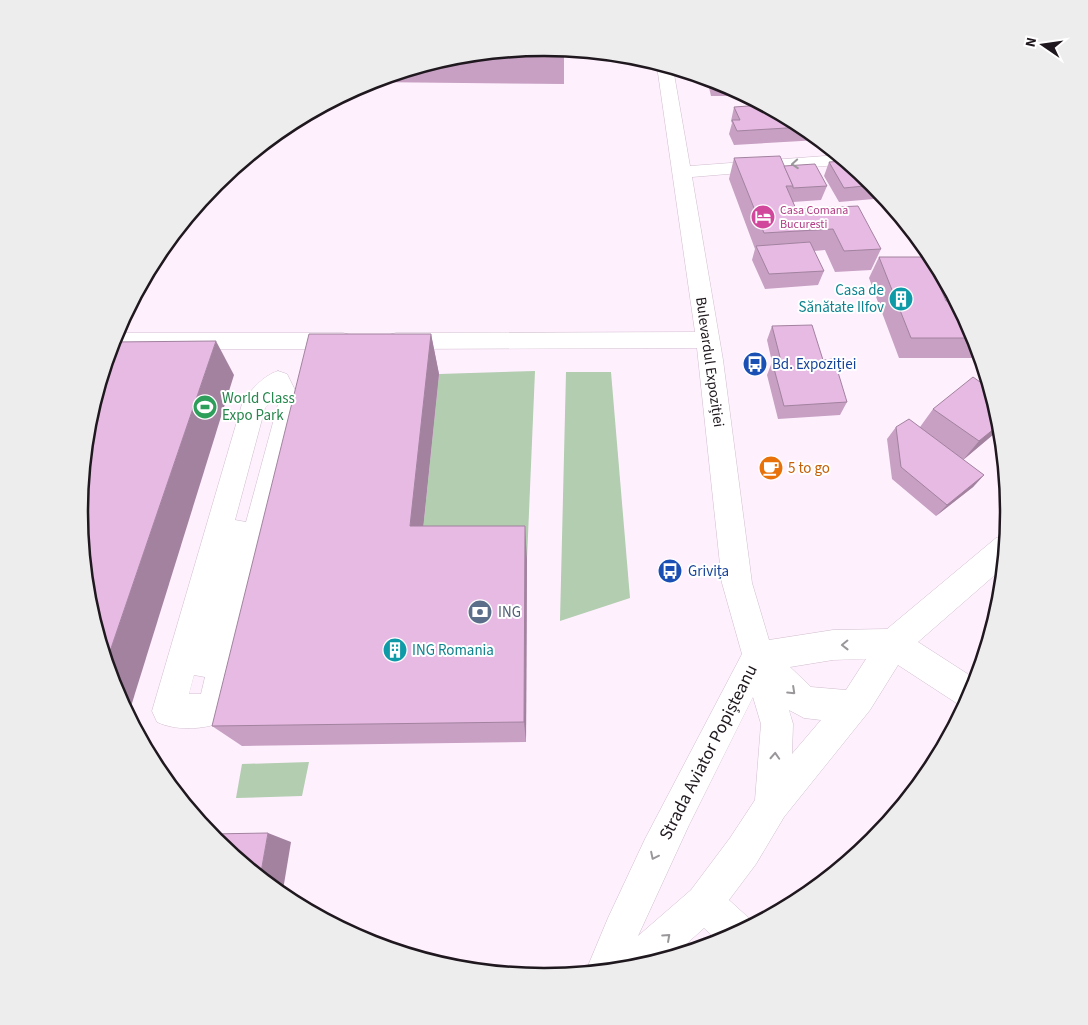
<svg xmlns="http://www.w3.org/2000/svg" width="1088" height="1025" viewBox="0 0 1088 1025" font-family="'Source Sans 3',sans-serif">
<rect width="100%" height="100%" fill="#fff0fe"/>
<!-- green -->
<g fill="#b2cdb0">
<path d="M535,371L527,559H420L439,374Z"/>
<path d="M566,372H611L630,598L560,621Z"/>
<path d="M309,762L302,796L236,798L242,764Z"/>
</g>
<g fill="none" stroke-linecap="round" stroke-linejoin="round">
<defs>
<g id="minor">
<path d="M659,64L673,68L690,166L838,155L849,164L692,177L723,360L752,583L769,640L833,630L887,629L996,538L1007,535L1004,567L918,642L977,680L964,708L898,665L870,710L784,817L756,864L729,900L751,920L754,925L720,943L704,928L672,957L634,969L585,973L608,918L645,839L742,654L722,583L697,348L396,349L388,347L384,341L388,335L396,333L695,332L657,66ZM866,659L846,690L811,687L790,667L833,660ZM753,697L761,724L755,800L730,838L691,890L638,936L689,825ZM789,710L804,718L821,720L792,754L793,724Z"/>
<path d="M115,333H343L351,335L355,341L351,347L343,349H110Z"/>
<path d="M278,371L287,374L302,404L229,710L224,721C205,730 176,731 157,722L152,711L242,404C249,391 264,375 278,371ZM275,398L278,404L246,522L235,520L265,408ZM194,675L205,677L201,694H189Z"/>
</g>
</defs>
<!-- minor casing -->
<use href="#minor" stroke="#d0bece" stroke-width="1"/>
<!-- minor -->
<use href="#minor" fill="#fff" fill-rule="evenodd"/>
</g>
<!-- wall -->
<g fill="#c7a0c3">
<path d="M544,48L564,50V84L369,82L454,56Z"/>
<path d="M707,79L722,83L746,96H711Z"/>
<path d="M734,107L803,126L819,140L734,145L729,134L732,123L731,121Z"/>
<path d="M734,158L784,166L827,186L821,200L793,202L796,209L881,249L871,270L835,272L825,250L814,251L824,271L818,285L765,289L752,260L755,249L729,179Z"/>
<path d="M829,162L873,184L878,190L874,199L839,202L824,176Z"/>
<path d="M879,257L946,301L974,335L981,358H899L869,278Z"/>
<path d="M772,326L823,360L847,402L840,415L778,419L767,375L772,362L767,340Z"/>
<path d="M431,334L439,374L423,526L527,559L526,742L242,746L212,726Z"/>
<path d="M933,409L1001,428L963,460L984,475L973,487L936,516L892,479L887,439L896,427H920Z"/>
</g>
<!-- shaded-wall -->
<g fill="#a2829f">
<path d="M431,334L439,374L420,559L410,526Z"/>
<path d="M216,341L234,375L128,716L114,690L106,663Z"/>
<path d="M1000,424L1001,428L963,460L979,441Z"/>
<path d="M984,475L973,487L936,516L947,505Z"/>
<path d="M525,526L527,559L526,742L524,722Z"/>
<path d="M268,833L291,842L282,896L260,878Z"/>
</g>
<!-- building -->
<g fill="#e7bae3" stroke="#a2829f">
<path d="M544,48L564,50L527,49Z"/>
<path d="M763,105L803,126V127L737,131L732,120H740L734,107Z"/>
<path d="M780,156L793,186H786L796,209L858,206L881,249L844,251L833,229L764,233L734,158Z"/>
<path d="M845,161L873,184L874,185L844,188L829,162Z"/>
<path d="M815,164L827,186L793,188V186L784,166Z"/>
<path d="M810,242L824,271L769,274L756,246Z"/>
<path d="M879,257H927L946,301H956L975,338H911Z"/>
<path d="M812,325L823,360L834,359L847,402L784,406L772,361H781L772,326Z"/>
<path d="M309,334H431L410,526H525L524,722L212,726Z"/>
<path d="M216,341L106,663L88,603L79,512L88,422L112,342Z"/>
<path d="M973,377L990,389L1000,424L979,441L933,409Z"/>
<path d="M909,419L984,475L947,505L901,467L896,427Z"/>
<path d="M268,833L260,878L215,841L210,834Z"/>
</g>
<!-- one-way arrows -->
<defs><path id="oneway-chevron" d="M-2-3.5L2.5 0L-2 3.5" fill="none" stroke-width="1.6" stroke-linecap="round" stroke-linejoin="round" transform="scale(1.25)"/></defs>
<g stroke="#9a979a">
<use href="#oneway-chevron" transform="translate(795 164) rotate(176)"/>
<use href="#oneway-chevron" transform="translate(845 645) rotate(179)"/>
<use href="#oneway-chevron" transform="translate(792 691) rotate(43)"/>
<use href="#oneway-chevron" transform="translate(775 756) rotate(-87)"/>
<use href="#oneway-chevron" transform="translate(654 856) rotate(116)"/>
<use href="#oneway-chevron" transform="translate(667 937) rotate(-42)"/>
</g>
<!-- icons -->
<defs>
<symbol id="hotel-disc" viewBox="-11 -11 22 22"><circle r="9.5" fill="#d1479c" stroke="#fff"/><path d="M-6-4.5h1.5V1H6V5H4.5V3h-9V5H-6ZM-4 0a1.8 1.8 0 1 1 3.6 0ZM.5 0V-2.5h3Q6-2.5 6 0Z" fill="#fff"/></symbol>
<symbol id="building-disc" viewBox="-11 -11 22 22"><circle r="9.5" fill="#0f9aa8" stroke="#fff"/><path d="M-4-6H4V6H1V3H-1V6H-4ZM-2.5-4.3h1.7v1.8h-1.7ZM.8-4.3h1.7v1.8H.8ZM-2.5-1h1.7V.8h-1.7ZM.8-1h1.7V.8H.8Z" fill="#fff"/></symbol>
<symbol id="bus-disc" viewBox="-11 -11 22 22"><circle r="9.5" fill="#1a4fb4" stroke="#fff"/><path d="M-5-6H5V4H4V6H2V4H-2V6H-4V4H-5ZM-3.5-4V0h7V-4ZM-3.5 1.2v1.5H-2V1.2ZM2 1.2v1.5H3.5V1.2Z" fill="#fff"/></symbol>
<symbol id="stadium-disc" viewBox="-11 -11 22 22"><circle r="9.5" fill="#2e9e5b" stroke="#fff"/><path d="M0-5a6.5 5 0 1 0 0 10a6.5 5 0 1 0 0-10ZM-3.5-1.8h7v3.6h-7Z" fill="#fff"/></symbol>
<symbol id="cafe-disc" viewBox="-11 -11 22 22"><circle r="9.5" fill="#e8710a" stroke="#fff"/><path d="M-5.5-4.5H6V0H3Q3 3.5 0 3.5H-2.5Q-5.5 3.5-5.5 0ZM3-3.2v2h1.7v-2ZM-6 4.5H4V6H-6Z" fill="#fff"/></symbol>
<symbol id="bank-disc" viewBox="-11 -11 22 22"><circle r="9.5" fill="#5c6f8a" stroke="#fff"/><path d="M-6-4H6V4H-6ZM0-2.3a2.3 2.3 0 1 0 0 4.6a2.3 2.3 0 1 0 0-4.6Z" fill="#fff"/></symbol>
</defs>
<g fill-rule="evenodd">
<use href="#hotel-disc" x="749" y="203" width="28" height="28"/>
<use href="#building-disc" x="887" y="285" width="28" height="28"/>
<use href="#bus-disc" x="741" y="350" width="28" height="28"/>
<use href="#stadium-disc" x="191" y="393" width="28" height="28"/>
<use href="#cafe-disc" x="757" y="454" width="28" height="28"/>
<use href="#bus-disc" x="656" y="557" width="28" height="28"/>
<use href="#bank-disc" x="466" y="598" width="28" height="28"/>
<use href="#building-disc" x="381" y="636" width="28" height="28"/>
</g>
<g text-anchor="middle" stroke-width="4" stroke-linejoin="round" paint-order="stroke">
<!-- far-hotel labels -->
<g font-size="12" fill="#b23c85" stroke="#fff" text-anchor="start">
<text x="780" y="214">Casa Comana<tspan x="780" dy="14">Bucuresti</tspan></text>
</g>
<!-- culture labels -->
<g font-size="15" fill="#0d838f" stroke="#fff" text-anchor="end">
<text x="884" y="295">Casa de<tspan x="884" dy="17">Sănătate Ilfov</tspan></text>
<text x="412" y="655" text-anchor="start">ING Romania</text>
</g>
<!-- street labels -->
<g font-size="15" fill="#1f181e" stroke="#fff">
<text transform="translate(710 362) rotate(82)" y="5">Bulevardul Expoziției</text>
</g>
<!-- transit labels -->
<g font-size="15" fill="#164399" stroke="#fff" text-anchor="start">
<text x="772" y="369">Bd. Expoziției</text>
<text x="688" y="576">Grivița</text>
</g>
<!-- leisure labels -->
<g font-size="15" fill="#27864d" stroke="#fff" text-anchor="start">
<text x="222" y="403">World Class<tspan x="222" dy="17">Expo Park</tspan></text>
</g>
<!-- food labels -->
<g font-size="15" fill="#c56008" stroke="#fff" text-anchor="start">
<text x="788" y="473">5 to go</text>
</g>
<!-- service labels -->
<g font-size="15" fill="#4e5e75" stroke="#fff" text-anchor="start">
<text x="498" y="617">ING</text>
</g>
<!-- near-street labels -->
<g font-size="18" fill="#1f181e" stroke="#fff">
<text transform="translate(708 752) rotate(-63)" y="6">Strada Aviator Popișteanu</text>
</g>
</g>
<!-- crop -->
<path d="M0 0H1088V1025H0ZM88 512a456 456 0 1 1 912 0a456 456 0 1 1-912 0Z" fill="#ededed" fill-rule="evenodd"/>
<path fill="none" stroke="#1f181e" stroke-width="2.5" d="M88 512a456 456 0 1 1 912 0a456 456 0 1 1-912 0Z"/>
<!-- north arrow -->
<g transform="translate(1043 45) rotate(283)" stroke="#ffffff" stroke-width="4" paint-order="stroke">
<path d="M0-4L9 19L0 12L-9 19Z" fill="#1f181e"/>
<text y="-8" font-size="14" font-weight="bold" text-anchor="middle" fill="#1f181e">N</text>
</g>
</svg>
